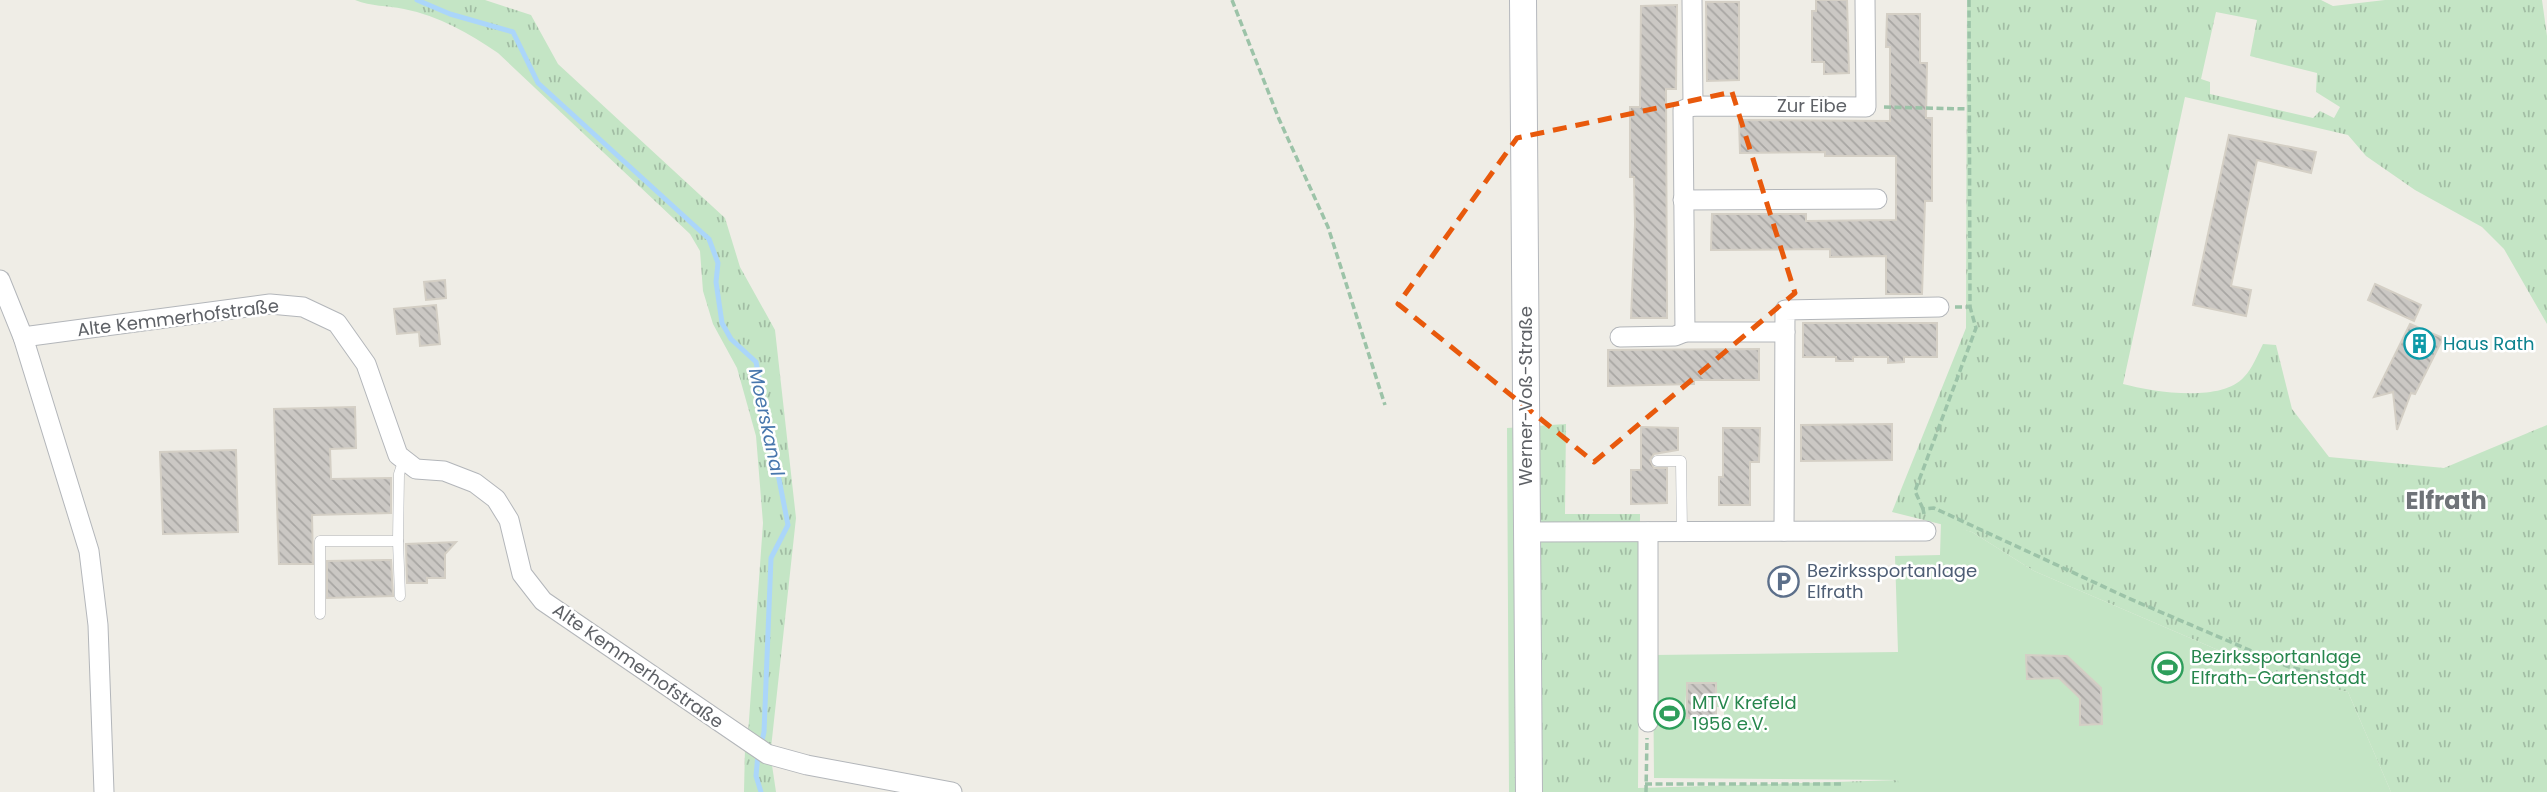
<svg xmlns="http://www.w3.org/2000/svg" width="2547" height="792" viewBox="0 0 2547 792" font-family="Poppins,sans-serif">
<defs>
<pattern id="grass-tufts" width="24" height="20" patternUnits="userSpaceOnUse" patternTransform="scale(1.75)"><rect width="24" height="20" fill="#c4e5c5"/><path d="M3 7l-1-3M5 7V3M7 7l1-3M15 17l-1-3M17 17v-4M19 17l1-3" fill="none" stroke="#a2bda4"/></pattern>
<pattern id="building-back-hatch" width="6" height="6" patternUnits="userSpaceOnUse" patternTransform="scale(1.75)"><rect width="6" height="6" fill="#cbc8c4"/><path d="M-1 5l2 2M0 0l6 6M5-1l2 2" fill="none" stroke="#a8a6a3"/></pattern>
</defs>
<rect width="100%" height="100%" fill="#efede6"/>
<!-- grass -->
<g fill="url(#grass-tufts)" fill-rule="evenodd">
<path d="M355,0H485L531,15L558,64L725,218L740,267L775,330L796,518L771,748L748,734L763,523L756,436L737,368L713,324L703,291L700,251L690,234L498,53C469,33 439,16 404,9C386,5 372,7 355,0Z"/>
<path d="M1967,0H2321L2333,6L2385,0H2542L2547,36V324L2504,249L2482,227L2415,190L2366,156L2348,135L2185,97L2123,384C2153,392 2221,403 2244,377C2252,369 2258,354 2263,344L2276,345L2292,409L2329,457L2444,468L2547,425V792H2391L2348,692L2288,680L2034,571L1972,532L1892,512L1966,328ZM2216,12L2257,20L2250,56L2317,73L2316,92L2340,107L2334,118L2320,111L2313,118L2210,94V82L2201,79Z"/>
<path d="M1566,424L1565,514H1640L1638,788L1899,780V792H1509L1507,428Z"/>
<path d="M745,748L772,765L776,792H744Z"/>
</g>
<!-- park -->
<path fill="#c4e5c5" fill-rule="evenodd" d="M1941,522L1972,532L2034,571L2288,680L2348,692L2391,792H1899L1898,780L1654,778L1653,655L1898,652L1895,556L1940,555ZM2026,655L2067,656L2101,688L2102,724L2081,725L2080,698L2059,678H2027ZM1687,683H1716V707H1724V718H1684Z"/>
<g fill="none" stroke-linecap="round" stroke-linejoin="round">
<!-- stream -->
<g stroke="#abd6fa" stroke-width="5">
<path d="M417,0L450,14L513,32L538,83L709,239L718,263L716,282L722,323L731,339L756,362L788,525L771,558L764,732L761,745"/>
<path d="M758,754L756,776L761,792"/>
</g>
</g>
<!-- building -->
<g fill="url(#building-back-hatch)" stroke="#d4cfc5" stroke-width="2">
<path d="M1816,0H1847L1849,73L1824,74V62H1812V11H1816Z"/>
<path d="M1706,2H1739V80L1707,81Z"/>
<path d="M1677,5L1676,89H1666L1667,318H1631L1635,224L1634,177H1630V107H1640L1641,6Z"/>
<path d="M1887,14H1920V63H1927L1926,118H1932V201H1925L1922,294H1886V256L1830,257V249L1711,250L1712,214H1806V221L1896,220V156H1825V152L1740,153L1739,120L1890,121V47H1886Z"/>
<path d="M2229,135L2316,152L2311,173L2257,160L2231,286L2251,290L2246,316L2193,305Z"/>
<path d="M445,280L446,298L426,300L424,282Z"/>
<path d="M2375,284L2421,305L2414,321L2368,300Z"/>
<path d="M436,305L440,344L420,346L419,332L397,334L394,309Z"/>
<path d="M1803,323H1937V357H1904V362L1888,363V357H1853V361H1836V357H1803Z"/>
<path d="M2410,324L2443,338L2415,394L2411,393L2397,430L2393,392L2374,397Z"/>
<path d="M1759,349V380H1694V384L1608,386V350Z"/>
<path d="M355,407L356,448L330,449L331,479L391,478V513L312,515L313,564H279L274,409Z"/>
<path d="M1892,424V460L1801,461V425Z"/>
<path d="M1641,427L1678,428V450L1654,454L1650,460L1654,468H1667V503L1631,504V470H1641Z"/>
<path d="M1723,428H1760L1759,462H1750V505H1719V477H1723Z"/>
<path d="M236,450L238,532L163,534L160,452Z"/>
<path d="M456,542L445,554V578H427V583H407L406,544Z"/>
<path d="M386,560H391L393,596L327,598V561Z"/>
<path d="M2026,655L2067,656L2101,688L2102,724L2080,725V698L2059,678L2027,679Z"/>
<rect x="1687" y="683" width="29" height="35"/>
</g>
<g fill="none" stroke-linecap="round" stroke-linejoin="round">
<defs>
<g id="service">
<path d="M1657,461H1681L1682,532"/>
<path d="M398,541L400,596"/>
<path d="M320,614V541H398L399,474L404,459"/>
</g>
<g id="minor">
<path d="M1692,0L1693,106"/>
<path d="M1683,200L1877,199"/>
<path d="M0,280L23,337L89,551L98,625L104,792"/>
<path d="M1785,332H1685L1683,110L1693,106L1866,107L1865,0"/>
<path d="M23,337L270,304L303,307L337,323L366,364L398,455L416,469L444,471L475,483L496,499L509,520L522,574L543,601L767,754L807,765L952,792"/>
<path d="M1620,337L1675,336L1685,332"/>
<path d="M1784,531L1785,310L1939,307"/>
<path d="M1527,532L1926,531"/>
<path d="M1648,532V722"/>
</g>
<path id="secondary" d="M1523,0L1529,792"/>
</defs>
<!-- service casing -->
<use href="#service" stroke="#b3b6ba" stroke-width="11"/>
<!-- minor casing -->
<use href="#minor" stroke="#b3b6ba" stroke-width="21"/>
<!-- secondary casing -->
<use href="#secondary" stroke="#b5b8bd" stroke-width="28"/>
<!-- path -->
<g stroke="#9cc3a8" stroke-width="3.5" stroke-dasharray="7 3.5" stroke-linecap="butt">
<path d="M1232,0L1279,119L1328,227L1385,405"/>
<path d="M1884,107L1970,109"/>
<path d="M1955,307H1970L1969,0"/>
<path d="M1923,509L1915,491L1976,328L1970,307"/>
<path d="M1924,514L1923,509L1934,508L2128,598L2289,667L2342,679"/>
<path d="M1645,784H1843"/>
<path d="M1646,792L1647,738"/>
</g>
<!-- service -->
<use href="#service" stroke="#fff" stroke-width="10"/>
<!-- minor -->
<use href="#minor" stroke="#fff" stroke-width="19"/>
<!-- secondary -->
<use href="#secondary" stroke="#fff" stroke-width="26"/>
</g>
<!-- marked area -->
<path fill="none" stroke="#e8590c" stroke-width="5" stroke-dasharray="14 9" stroke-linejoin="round" d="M1732,92L1795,293L1594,462L1398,304L1517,138Z"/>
<!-- icons -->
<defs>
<symbol id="building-ring" viewBox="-11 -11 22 22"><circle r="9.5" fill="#fff" stroke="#0f9aa8" stroke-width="1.5"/><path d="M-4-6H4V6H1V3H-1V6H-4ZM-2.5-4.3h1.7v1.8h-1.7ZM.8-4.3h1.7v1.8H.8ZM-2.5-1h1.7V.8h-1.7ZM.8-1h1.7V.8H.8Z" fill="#0f9aa8"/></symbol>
<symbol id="parking-ring" viewBox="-11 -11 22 22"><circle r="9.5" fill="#fff" stroke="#5c6f8a" stroke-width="1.5"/><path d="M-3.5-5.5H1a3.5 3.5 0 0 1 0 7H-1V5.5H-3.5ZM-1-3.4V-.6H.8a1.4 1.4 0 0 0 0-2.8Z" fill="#5c6f8a"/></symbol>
<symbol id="stadium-ring" viewBox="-11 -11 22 22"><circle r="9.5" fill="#fff" stroke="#2e9e5b" stroke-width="1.5"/><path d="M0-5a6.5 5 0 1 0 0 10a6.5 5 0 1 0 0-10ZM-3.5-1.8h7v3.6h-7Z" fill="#2e9e5b"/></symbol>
</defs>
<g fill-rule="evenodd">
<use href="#building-ring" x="2402" y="326" width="35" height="35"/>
<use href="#parking-ring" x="1766" y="564" width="35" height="35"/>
<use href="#stadium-ring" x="2150" y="650" width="35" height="35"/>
<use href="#stadium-ring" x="1652" y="696" width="35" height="35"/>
</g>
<g text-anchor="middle" stroke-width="5" stroke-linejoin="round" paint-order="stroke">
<!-- street labels -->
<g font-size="18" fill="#5e6166" stroke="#fff">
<text x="1812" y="112">Zur Eibe</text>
<text transform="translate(178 318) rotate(-7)" y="6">Alte Kemmerhofstraße</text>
<text transform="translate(1526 396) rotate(-90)" y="6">Werner-Voß-Straße</text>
<text transform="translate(638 666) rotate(35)" y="6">Alte Kemmerhofstraße</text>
</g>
<!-- culture labels -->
<g font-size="18" fill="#0d838f" stroke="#fff" text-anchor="start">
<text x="2443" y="350">Haus Rath</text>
</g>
<!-- service labels -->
<g font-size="18" fill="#4e5e75" stroke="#fff" text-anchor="start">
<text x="1807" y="577">Bezirkssportanlage<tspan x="1807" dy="21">Elfrath</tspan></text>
</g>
<!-- leisure labels -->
<g font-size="18" fill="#27864d" stroke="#fff" text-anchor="start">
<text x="2191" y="663">Bezirkssportanlage<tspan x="2191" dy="21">Elfrath-Gartenstadt</tspan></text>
<text x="1692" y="709">MTV Krefeld<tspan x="1692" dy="21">1956 e.V.</tspan></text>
</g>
<!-- water labels -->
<g font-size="19" font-style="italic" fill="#4877ad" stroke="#fff">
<text transform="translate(767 422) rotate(78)" y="7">Moerskanal</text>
</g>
<!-- district labels -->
<g font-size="24" font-weight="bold" fill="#6f7378" stroke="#fff">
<text x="2446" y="509">Elfrath</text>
</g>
</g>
</svg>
